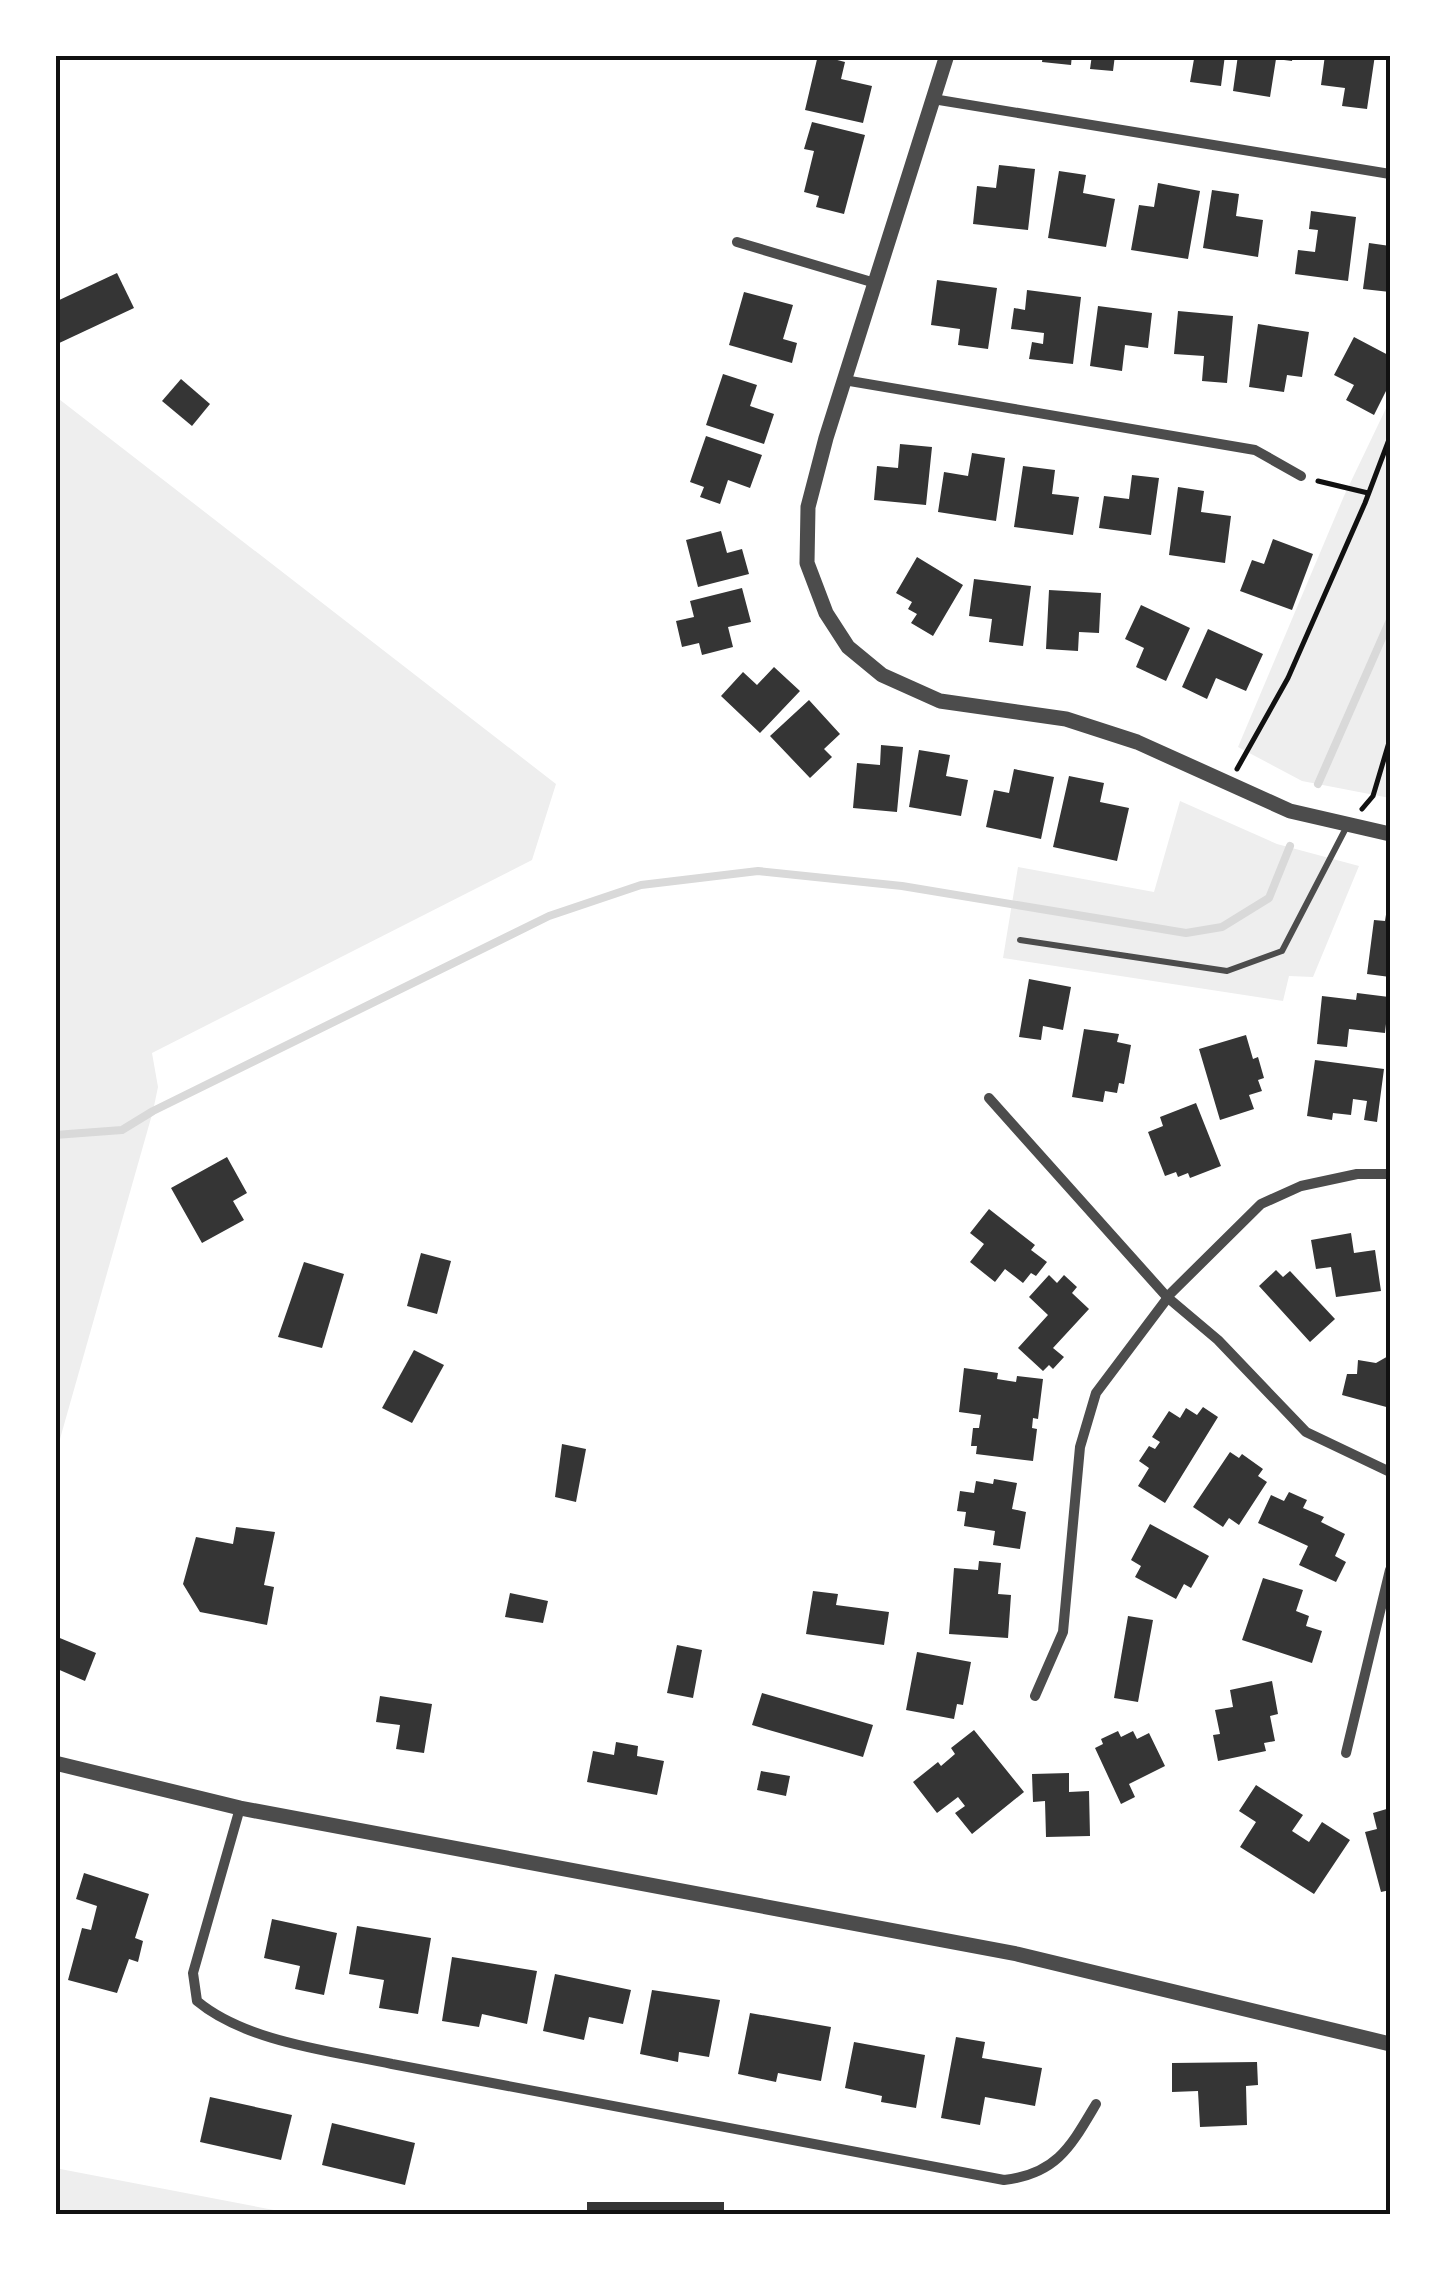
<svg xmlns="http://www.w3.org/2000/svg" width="1445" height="2269" viewBox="0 0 1445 2269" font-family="'Crimson Pro',serif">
<rect width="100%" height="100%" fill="#fff"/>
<!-- green -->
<g fill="#eee">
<path d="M55,396L556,784L532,860L152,1053L158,1087L153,1111L56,1453Z"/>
<path d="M1390,400V798L1302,781L1238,747L1344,496Z"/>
<path d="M1180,801L1277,844L1359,866L1313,977L1289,976L1283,1001L1003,958L1018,867L1154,892Z"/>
<path d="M55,2168L295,2214H55Z"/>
</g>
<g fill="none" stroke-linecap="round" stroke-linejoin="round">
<!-- stream -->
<g stroke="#d9d9d9" stroke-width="8">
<path d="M1318,784L1390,620"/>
<path d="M55,1135L122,1130L153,1111L549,916L641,885L758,871L902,886L1186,933L1222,927L1269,898L1290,846"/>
</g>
</g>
<!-- building -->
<g fill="#353535">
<path d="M818,55L845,62L841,79L872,86L863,123L805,110Z"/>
<path d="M1043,55H1072L1071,65L1042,62Z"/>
<path d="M1092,55H1115L1113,71L1090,69Z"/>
<path d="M1183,55H1225L1221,86L1190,82L1194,59Z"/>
<path d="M1238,55H1293L1292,61L1276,59L1270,97L1233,91Z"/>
<path d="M1325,55H1375L1367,109L1342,106L1345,88L1321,85Z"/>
<path d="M812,122L865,135L844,214L816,207L819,196L804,192L814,151L804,149Z"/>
<path d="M999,165L1035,169L1028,230L973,224L977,186L996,188Z"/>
<path d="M1059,171L1086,175L1083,193L1115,199L1106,247L1048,238Z"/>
<path d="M1158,183L1200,191L1188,259L1131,250L1139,205L1154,207Z"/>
<path d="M1212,190L1239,194L1236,216L1263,220L1258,257L1203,248Z"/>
<path d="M1311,211L1356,217L1348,281L1295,274L1298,250L1315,252L1318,230L1309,229Z"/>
<path d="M1369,243L1390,246V292L1363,289Z"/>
<path d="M117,273L134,308L55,345V302Z"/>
<path d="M937,280L997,288L988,349L958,345L960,329L931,325Z"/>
<path d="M1027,290L1081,297L1073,364L1029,359L1032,342L1043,344L1044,333L1011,329L1014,308L1025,310Z"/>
<path d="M744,292L793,305L783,339L797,343L792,363L729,345Z"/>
<path d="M1098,306L1152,313L1148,348L1125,345L1122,371L1090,366Z"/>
<path d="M1178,311L1233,316L1227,383L1202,381L1204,356L1174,354Z"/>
<path d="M1258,324L1309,332L1302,377L1287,375L1284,392L1249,387Z"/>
<path d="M1354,337L1390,356V383L1374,415L1346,400L1354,385L1334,375Z"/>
<path d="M723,374L757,385L750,406L774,414L764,444L706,425Z"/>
<path d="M181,379L210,404L192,426L162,401Z"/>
<path d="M706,436L762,455L750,488L728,480L720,504L700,497L704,487L690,482Z"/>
<path d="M900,444L932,447L926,505L874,500L877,466L898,468Z"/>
<path d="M972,453L1005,458L996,521L938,512L944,472L968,476Z"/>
<path d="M1023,466L1055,470L1052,494L1079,497L1073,535L1014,527Z"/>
<path d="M1132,475L1159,478L1151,535L1099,528L1104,496L1129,499Z"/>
<path d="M1178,487L1204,491L1201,512L1231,516L1225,563L1169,555Z"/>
<path d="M721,531L727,553L742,549L749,574L698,587L686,540Z"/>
<path d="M1273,539L1313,554L1292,610L1240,591L1252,560L1264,564Z"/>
<path d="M917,557L963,585L933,636L911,623L917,614L908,609L912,602L896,593Z"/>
<path d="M974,579L1031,586L1023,646L989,642L992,619L969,616Z"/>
<path d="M742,588L751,622L728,627L733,647L702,655L699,643L682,647L676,621L694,617L690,601Z"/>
<path d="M1049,590L1101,593L1099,633L1079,632L1078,651L1046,649Z"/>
<path d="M1141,605L1190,628L1166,681L1136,667L1144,648L1125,639Z"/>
<path d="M1208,629L1263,654L1246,691L1216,678L1207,699L1182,687Z"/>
<path d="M774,667L800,691L760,733L721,696L743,672L757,685Z"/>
<path d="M809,700L840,734L824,749L832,757L810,778L770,736Z"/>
<path d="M881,745L903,747L897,812L853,808L857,763L880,765Z"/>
<path d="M919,750L950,755L946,776L968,780L961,816L909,807Z"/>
<path d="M1014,769L1054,777L1041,839L986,827L994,790L1009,793Z"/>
<path d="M1069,776L1104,783L1100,802L1129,808L1117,861L1053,847Z"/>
<path d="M1388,902L1390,977L1367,974L1374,920L1385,921Z"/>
<path d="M1029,979L1071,987L1063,1030L1043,1026L1041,1040L1019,1037Z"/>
<path d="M1357,993L1389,997L1385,1033L1349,1029L1347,1047L1317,1044L1322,996L1356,1000Z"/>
<path d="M1084,1029L1119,1034L1117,1042L1131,1045L1124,1084L1119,1083L1117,1093L1105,1091L1103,1102L1072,1097Z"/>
<path d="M1246,1035L1253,1059L1258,1057L1264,1078L1258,1080L1262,1091L1249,1095L1254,1109L1220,1120L1199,1049Z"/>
<path d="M1315,1060L1384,1069L1377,1122L1364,1120L1367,1101L1353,1099L1351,1115L1333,1113L1332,1120L1307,1116Z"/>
<path d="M1196,1103L1221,1166L1190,1178L1188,1173L1178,1177L1176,1172L1165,1176L1148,1132L1163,1126L1160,1117Z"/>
<path d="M227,1157L247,1193L233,1201L244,1220L202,1243L171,1188Z"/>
<path d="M989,1209L1035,1245L1031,1250L1047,1262L1036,1276L1031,1273L1023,1283L1005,1269L995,1282L970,1262L984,1244L970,1233Z"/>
<path d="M1351,1233L1354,1253L1375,1250L1381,1291L1336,1297L1331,1267L1316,1269L1311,1240Z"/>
<path d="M421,1253L451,1261L437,1314L407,1306Z"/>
<path d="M304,1262L344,1274L322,1348L278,1337Z"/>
<path d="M1276,1270L1283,1277L1290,1271L1335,1319L1310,1342L1259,1286Z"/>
<path d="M1049,1275L1057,1283L1064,1275L1077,1287L1072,1293L1089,1309L1053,1348L1064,1357L1053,1369L1049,1365L1043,1371L1018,1348L1048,1315L1029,1297Z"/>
<path d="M414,1350L444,1365L412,1423L382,1408Z"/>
<path d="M1390,1355V1408L1342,1395L1347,1374H1357L1358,1360L1376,1363Z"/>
<path d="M964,1368L998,1373L997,1379L1016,1382L1017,1376L1043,1379L1038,1419L1033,1418L1032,1428L1037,1429L1033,1461L976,1454L977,1446H971L973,1428H979L981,1415L959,1412Z"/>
<path d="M1203,1407L1218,1417L1165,1503L1138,1486L1149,1468L1139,1461L1149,1446L1155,1449L1160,1442L1152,1437L1169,1411L1180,1418L1186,1408L1197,1415Z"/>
<path d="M562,1444L586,1449L576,1502L555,1497Z"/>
<path d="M1230,1452L1239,1458L1242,1454L1263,1469L1258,1476L1267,1482L1239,1525L1229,1518L1223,1527L1193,1507Z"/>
<path d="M994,1479L1017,1483L1012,1509L1026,1512L1020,1549L993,1545L995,1531L964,1526L966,1512L957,1511L960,1491L974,1493L976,1481L993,1484Z"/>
<path d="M1289,1492L1307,1500L1303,1508L1324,1517L1321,1522L1345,1534L1335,1556L1346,1562L1336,1582L1299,1565L1308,1546L1258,1523L1271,1495L1284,1501Z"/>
<path d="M1150,1524L1209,1556L1191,1588L1184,1584L1176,1599L1135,1577L1141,1566L1131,1560Z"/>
<path d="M236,1527L275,1532L264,1585L274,1587L267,1625L200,1612L183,1584L196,1537L233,1544Z"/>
<path d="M979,1561L1001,1563L998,1594L1011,1595L1008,1638L949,1634L954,1568L978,1570Z"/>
<path d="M1263,1578L1303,1590L1296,1611L1309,1616L1306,1626L1322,1631L1312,1663L1242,1640Z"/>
<path d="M813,1591L838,1594L836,1605L889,1612L884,1645L806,1634Z"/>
<path d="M510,1593L548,1601L543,1623L505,1617Z"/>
<path d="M1128,1616L1153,1620L1138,1702L1114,1698Z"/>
<path d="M55,1636L96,1653L85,1681L55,1668Z"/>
<path d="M677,1645L702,1650L693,1698L667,1693Z"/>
<path d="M917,1652L971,1662L963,1705L957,1704L954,1719L906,1710Z"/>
<path d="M1272,1681L1278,1714L1270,1716L1275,1741L1264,1743L1266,1751L1218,1761L1213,1735L1220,1734L1215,1710L1233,1707L1230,1690Z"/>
<path d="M762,1693L873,1725L863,1757L752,1725Z"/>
<path d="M380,1696L432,1704L424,1753L396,1749L400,1725L376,1722Z"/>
<path d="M974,1730L1024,1792L972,1834L955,1813L965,1806L958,1797L937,1813L913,1782L938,1762L941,1766L955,1754L951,1748Z"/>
<path d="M1118,1731L1121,1737L1133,1731L1137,1739L1149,1733L1165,1766L1129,1784L1135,1797L1121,1804L1095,1748L1103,1744L1101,1739Z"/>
<path d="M616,1742L638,1746L637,1756L664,1761L657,1795L587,1782L593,1751L614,1755Z"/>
<path d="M761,1771L790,1776L786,1796L757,1790Z"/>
<path d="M1069,1773V1792L1089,1791L1090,1836L1046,1837L1045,1801L1033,1802L1032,1774Z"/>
<path d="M1256,1785L1303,1815L1292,1831L1309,1842L1322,1822L1350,1840L1314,1894L1240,1847L1256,1822L1239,1811Z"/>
<path d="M1390,1808V1890L1381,1892L1365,1832L1377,1829L1373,1813Z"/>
<path d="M84,1873L149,1894L135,1938L143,1941L138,1962L129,1959L117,1993L68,1980L82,1928L91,1930L97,1906L76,1899Z"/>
<path d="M272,1919L337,1933L324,1995L295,1989L300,1966L264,1958Z"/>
<path d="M357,1926L431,1938L418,2014L379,2008L384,1980L349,1974Z"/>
<path d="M452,1957L537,1971L527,2024L482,2014L479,2027L442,2021Z"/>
<path d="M555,1974L631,1990L623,2024L589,2017L584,2040L543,2031Z"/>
<path d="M652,1990L720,2000L709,2057L679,2052L678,2062L640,2054Z"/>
<path d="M750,2013L831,2027L821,2081L778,2073L776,2082L738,2074Z"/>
<path d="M956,2037L985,2042L982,2058L1042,2068L1035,2106L985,2097L980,2125L941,2118Z"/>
<path d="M854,2042L925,2055L916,2108L881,2102L882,2096L845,2088Z"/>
<path d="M1257,2062L1258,2085L1246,2086L1247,2125L1200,2127L1198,2091L1172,2092V2063Z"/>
<path d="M210,2097L292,2115L281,2160L200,2142Z"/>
<path d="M332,2123L415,2143L405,2185L322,2165Z"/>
<rect x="587" y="2202" width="137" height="12"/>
</g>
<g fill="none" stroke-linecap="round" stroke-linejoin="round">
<!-- path -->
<g stroke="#111" stroke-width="5">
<path d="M1318,481L1368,493"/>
<path d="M1237,769L1288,678L1365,503L1390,437"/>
<path d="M1362,809L1373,796L1390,739"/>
</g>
<!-- service -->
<path stroke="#4c4c4c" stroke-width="6" d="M1020,940L1227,971L1282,951L1347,826"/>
<!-- minor -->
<g stroke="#4c4c4c" stroke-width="10">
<path d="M933,99L1390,174"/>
<path d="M737,242L875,283"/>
<path d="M844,380L1255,450L1301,476"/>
<path d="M989,1098L1167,1297L1218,1340L1306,1432L1390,1472"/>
<path d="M1167,1297L1261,1204L1301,1186L1357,1174H1390"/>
<path d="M1035,1696L1063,1632L1080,1447L1096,1393L1169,1296"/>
<path d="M1346,1753L1390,1570"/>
<path d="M240,1808L193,1973L197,2001C246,2042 331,2051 392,2064L1004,2180C1057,2174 1071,2146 1096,2104"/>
</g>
<!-- tertiary -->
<g stroke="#4c4c4c" stroke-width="15">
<path d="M947,55L826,438L808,507L807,563L826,613L848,647L882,675L940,701L1066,719L1137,742L1290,811L1390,834"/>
<path d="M55,1763L240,1808L1017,1954L1390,2044"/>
</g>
</g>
<!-- border -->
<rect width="1445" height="2269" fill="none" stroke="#ffffff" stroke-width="115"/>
<rect x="58" y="58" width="1330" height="2154" fill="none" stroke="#111" stroke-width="4"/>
</svg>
